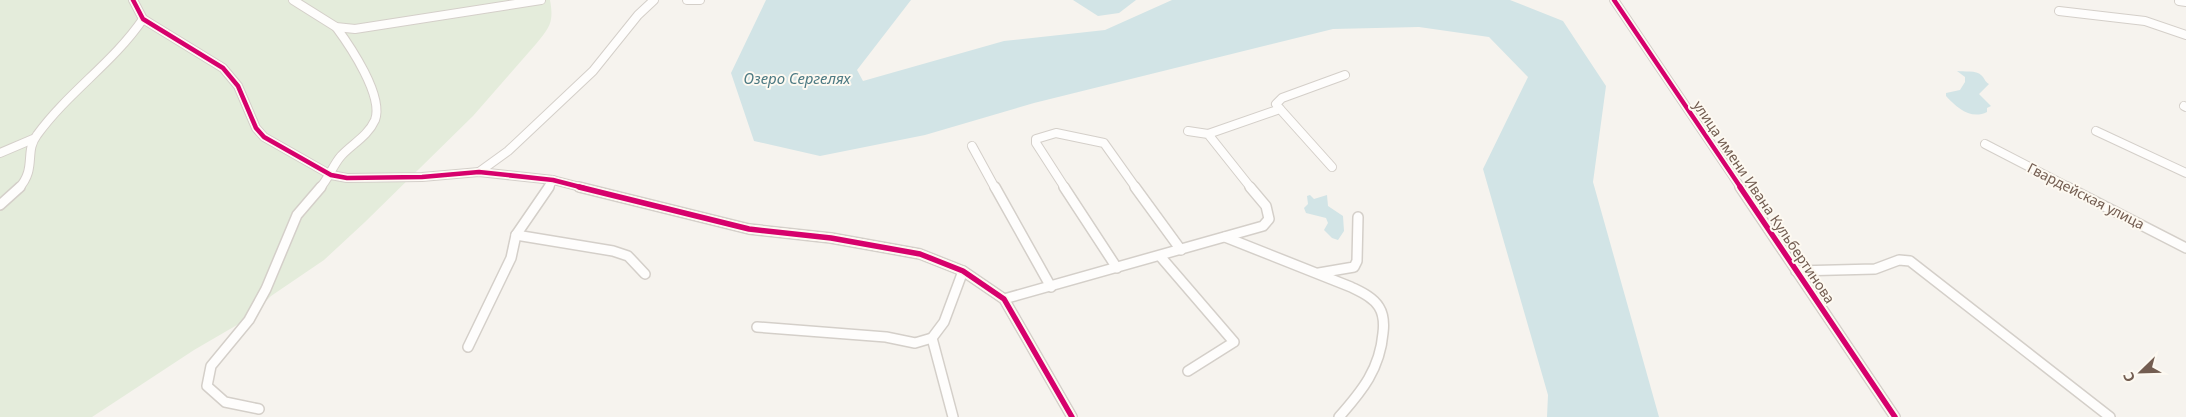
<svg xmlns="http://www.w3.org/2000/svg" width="2186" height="417" viewBox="0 0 2186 417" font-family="'Noto Sans',sans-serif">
<rect width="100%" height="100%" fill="#f6f3ee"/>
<!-- green -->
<path fill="#e4ecdb" d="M0,0H550C554,22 550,27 536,44L473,116L365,222L324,260L271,296L249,318L194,350L92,417H0Z"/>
<!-- water -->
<g fill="#d2e4e6">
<path d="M766,0H911L857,70L863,81L1004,41L1105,30L1172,0H1510L1563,21L1606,86L1593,182L1659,417H1547L1548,395L1483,169L1528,77L1489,37L1419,27L1333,29L1034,103L925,135L820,156L754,141L731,73Z"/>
<path d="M1073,0H1136L1119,13L1098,16Z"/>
<path d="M1957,71C1963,72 1977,70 1981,75C1985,78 1984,81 1989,84L1979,94L1991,106L1987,108V112C1971,120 1957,108 1946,96V93L1960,90L1965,82V77Z"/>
<path d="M1310,195L1314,199L1327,195L1328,206L1343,216L1344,231L1338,240L1332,238L1324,230L1328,223L1326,218L1306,213L1304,208L1308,204L1307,196Z"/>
</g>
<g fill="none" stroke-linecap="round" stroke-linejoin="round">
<defs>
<g id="street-far1">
<path d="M133,0L143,19L223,68L238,86L256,128L264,137L331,175L347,178L422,177L479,172L553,180L584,188"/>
<path d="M293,0L336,27L355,29L541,0"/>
<path d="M687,0H700"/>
<path d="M1614,0L1741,188"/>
<path d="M2179,1L2186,2"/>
<path d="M2059,11L2145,21L2186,35"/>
<path d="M2184,106L2186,107"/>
<path d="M1280,109L1276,104L1282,98L1345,75"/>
<path d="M1188,131L1208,134L1251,188"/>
<path d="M2096,131L2186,173"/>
<path d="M1208,134L1280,109L1332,167"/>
<path d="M1985,144L2070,188"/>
<path d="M972,146L995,188"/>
<path d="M0,153L33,139"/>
<path d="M479,172L508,151L593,71L638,15L654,0"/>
<path d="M19,188C37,168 24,152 37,135C68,92 113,63 143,19"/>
<path d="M320,188C329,178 333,165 341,156C352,144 368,136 375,120C384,96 350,46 336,27"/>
<path d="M548,188L553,180"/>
<path d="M1065,188L1036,143V139L1056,133L1104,143L1136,188"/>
</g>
<g id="street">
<path d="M579,187L749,229L831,238L920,254L963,271L1004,299L1072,417"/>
<path d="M995,187L1051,287"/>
<path d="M1064,187L1117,268"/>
<path d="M1135,187L1181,250"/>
<path d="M1740,187L1895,417"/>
<path d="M2067,187L2186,248"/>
<path d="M0,205L20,187"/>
<path d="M516,235L613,251L628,256L645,274"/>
<path d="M1225,237L1351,287C1361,292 1373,297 1379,307C1384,315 1384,325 1383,333C1380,369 1362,391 1339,417"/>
<path d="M1160,256L1234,342L1188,371"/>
<path d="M1796,271L1875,269L1899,260L1910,261L2110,417"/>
<path d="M1319,273L1354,267L1357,261L1358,217"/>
<path d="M1004,299L1263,226L1269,219L1266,206L1250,187"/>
<path d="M757,327L886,337L915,343L932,338"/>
<path d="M468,347L511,258L516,235L549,187"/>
<path d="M259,409L225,402L207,386L211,366L249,320L266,289L297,215L321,187"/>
<path d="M953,417L932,338L944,322L963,271"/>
</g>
</defs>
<!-- street-far1 casing -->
<use href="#street-far1" stroke="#d4cfc9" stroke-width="10"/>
<!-- street casing -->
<use href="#street" stroke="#d4cfc9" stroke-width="12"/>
<!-- street-far1 -->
<use href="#street-far1" stroke="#fefdfc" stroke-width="8"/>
<!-- street -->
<use href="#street" stroke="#fefdfc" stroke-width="9"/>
<defs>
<g id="cycleway-far1">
<path d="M133,0L143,19L223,68L238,86L256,128L264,137L331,175L347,178L422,177L479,172L553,180L584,188"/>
<path d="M1614,0L1741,188"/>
</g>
<g id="cycleway">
<path d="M579,187L749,229L831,238L920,254L963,271L1004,299L1072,417"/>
<path d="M1740,187L1895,417"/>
</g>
</defs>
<!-- cycleway-far1 casing -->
<use href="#cycleway-far1" stroke="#fdf9f1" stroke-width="7"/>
<!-- cycleway casing -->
<use href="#cycleway" stroke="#fdf9f1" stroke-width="9"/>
<!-- cycleway-far1 -->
<use href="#cycleway-far1" stroke="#d6006c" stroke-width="4.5"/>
<!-- cycleway -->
<use href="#cycleway" stroke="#d6006c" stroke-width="5.5"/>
</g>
<g text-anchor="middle" stroke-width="4" stroke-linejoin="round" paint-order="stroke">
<!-- street labels -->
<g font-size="14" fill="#735d51" stroke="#fdf9f1">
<text transform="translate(2086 196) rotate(27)" y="5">Гвардейская улица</text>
<text transform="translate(1764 202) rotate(56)" y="5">улица имени Ивана Кульбертинова</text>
</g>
<!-- water labels -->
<g font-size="15" font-style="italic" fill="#4d7a83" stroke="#fdf9f1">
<text x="797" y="84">Озеро Сергелях</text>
</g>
</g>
<!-- north arrow -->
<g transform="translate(2141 372) rotate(247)" stroke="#fdf9f1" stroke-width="4" paint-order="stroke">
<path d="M0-4L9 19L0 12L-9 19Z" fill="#735d51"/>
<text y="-8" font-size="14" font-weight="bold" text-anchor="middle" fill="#735d51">С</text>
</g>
</svg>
